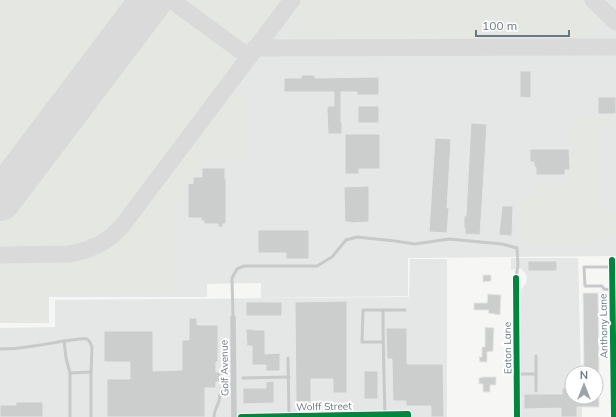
<svg xmlns="http://www.w3.org/2000/svg" width="616" height="417" viewBox="0 0 616 417" font-family="Mulish,sans-serif">
<rect width="100%" height="100%" fill="#f6f6f5"/>
<!-- built -->
<g fill="#e5e6e6">
<path d="M0,0H616V256L408,258V296L261,298V283L207,284V297H49V323H0Z"/>
<path d="M511,258H578L581,373H572V397H582V417H521L520,294L522,289L526,283L527,277L526,274L522,269L518,268L511,270Z"/>
<path d="M410,259H447V417H0V328L55,327V300L409,297Z"/>
</g>
<!-- green -->
<g fill="#e5e7e3">
<path d="M0,0H133L0,177Z"/>
<path d="M186,0H283C277,8 259,36 251,40C247,42 241,41 236,39Z"/>
<path d="M301,0H585C588,3 592,6 594,9C602,23 593,37 579,43L303,42C291,40 281,32 287,19C290,12 296,6 301,0Z"/>
<path d="M170,11L179,14L226,49C233,56 235,63 230,71L120,217C88,253 58,248 14,249C8,247 4,246 0,241V224L157,15L165,12Z"/>
<path d="M236,94C244,94 249,97 253,104L249,105V151L246,158L242,160L202,161V167H200L198,176H192V182H182V202H173V293L46,294V320H0V262C37,262 78,268 111,246C116,242 122,236 127,232L226,99L231,95Z"/>
<path d="M585,114H589V117H616V124H601L602,211L616,212V236C607,238 598,242 589,244L521,243L522,198L524,196H538V185H566L567,170H572V154H575V146L572,145L571,124Z"/>
</g>
<g fill="none" stroke-linecap="round" stroke-linejoin="round">
<!-- taxiway -->
<g stroke="#dadada" stroke-width="17">
<path d="M171,0L249,57"/>
<path d="M593,0L616,22"/>
<path d="M255,48L616,47"/>
<path d="M0,255L70,254L86,250L100,244L112,236L122,226L292,0"/>
</g>
<!-- runway -->
<path stroke="#dadada" stroke-width="42" d="M0,200L151,0"/>
</g>
<!-- building -->
<g fill="#cccdcd" stroke="#e6e6e4">
<path d="M520,71H531V98L520,97Z"/>
<path d="M302,75H315V78L379,77V95H357V92H341V122H342V134H328L327,107H328V106H334V92H284V78H301Z"/>
<rect x="598" y="97" width="18" height="17"/>
<rect x="358" y="106" width="21" height="17"/>
<path d="M471,123L487,124L480,235L465,234V228H464V216H466Z"/>
<path d="M345,134H380V169H359V174H345Z"/>
<path d="M435,138L451,139L447,208H449L447,233L429,232Z"/>
<path d="M530,149H569L570,170H565V175H536V167H534V162H530Z"/>
<path d="M202,168H225V179H226V222L225,224H223V227H218V224H204V221H201V218H188V183L193,184V177H202Z"/>
<path d="M369,186V222L350,223V222H345L344,187Z"/>
<path d="M502,206H513L512,236L499,235Z"/>
<path d="M258,230H309V259H286V253H258Z"/>
<rect x="528" y="261" width="29" height="10"/>
<path d="M483,275H491V281L483,282Z"/>
<path d="M583,293H598L599,373H584Z"/>
<path d="M488,294L501,295L500,315L488,313L489,310H474V303H487Z"/>
<path d="M347,301V393H333V379H311V402H296L295,302Z"/>
<rect x="246" y="302" width="36" height="14"/>
<path d="M189,318H197V325H218V362H216V372H222V382H216V388H205V417H107V379H130V362H104V331H153V371L182,370V340H189Z"/>
<path d="M485,327L494,328L493,351L487,352V362H480L479,357H482V347H485Z"/>
<path d="M386,328H407V364H443L444,417H431V406H406V401H393L392,359H387Z"/>
<path d="M246,329H253V330H265V354L280,353V371H266V365H252V346H247Z"/>
<rect x="364" y="371" width="14" height="28"/>
<path d="M483,377H496V385H490V392H483V384H479V378Z"/>
<path d="M274,381V403L243,404V388H266V382Z"/>
<path d="M562,388H572V397H599V407H577V417H561V408L524,409V394H562Z"/>
<path d="M16,402H43V417H0V405H16Z"/>
</g>
<g fill="none" stroke-linecap="round" stroke-linejoin="round">
<!-- lane -->
<g stroke="#c7c9ca" stroke-width="3">
<path d="M612,267H584L585,286H602L604,289L613,290"/>
<path d="M383,310H405"/>
<path d="M233,318L232,278L237,269L244,266H317L332,257L346,240L357,237L395,241L415,244L449,239L502,244L517,248L518,265L516,278"/>
<path d="M64,341L66,358L70,373V417"/>
<path d="M383,342H362L363,310H383C383,345 384,380 385,415"/>
<path d="M0,349C12,349 23,348 34,346C43,345 81,337 87,339C90,341 91,344 92,347L91,374V417"/>
<path d="M536,356V391"/>
<path d="M288,358L289,416"/>
<path d="M70,373L91,372"/>
<path d="M517,374H536"/>
<path d="M243,378L289,377"/>
<path d="M214,417C214,411 217,407 219,401C221,389 219,385 233,384"/>
</g>
<!-- street -->
<g stroke="#c7c9ca" stroke-width="5.5">
<path d="M612,260L614,417"/>
<path d="M516,278L517,417"/>
<path d="M233,318L234,417"/>
<path d="M241,417L408,414V417"/>
</g>
<defs>
<g id="cycleway">
<path d="M612,260L614,417"/>
<path d="M516,278L517,417"/>
<path d="M241,417L408,414V417"/>
</g>
</defs>
<!-- cycleway casing -->
<use href="#cycleway" stroke="#fff" stroke-width="8"/>
<!-- cycleway -->
<use href="#cycleway" stroke="#00873e" stroke-width="6"/>
</g>
<g text-anchor="middle" stroke-width="4" stroke-linejoin="round" paint-order="stroke">
<!-- street labels -->
<g font-size="10" fill="#6a7881" stroke="#fff">
<text transform="translate(603 326) rotate(-91)" y="4">Anthony Lane</text>
<text transform="translate(507 348) rotate(-91)" y="4">Eaton Lane</text>
<text transform="translate(224 368) rotate(-91)" y="4">Golf Avenue</text>
<text transform="translate(324 406) rotate(-1)" y="4">Wolff Street</text>
</g>
</g>
<!-- north arrow -->
<g transform="translate(584 385)"><circle r="19" fill="#ffffff" stroke="#c3c9cd"/>
<path d="M0-3L7 15L0 10L-7 15Z" fill="#9ba4aa"/>
<text y="-6" font-size="11" font-weight="bold" text-anchor="middle" fill="#6a7881">N</text>
</g>
<!-- scale -->
<path d="M476 30v6h93v-6" fill="none" stroke="#6a7881" stroke-width="2"/>
<text x="482" y="30" font-size="12" fill="#6a7881" stroke="#ffffff" stroke-width="3" paint-order="stroke">100 m</text>
</svg>
